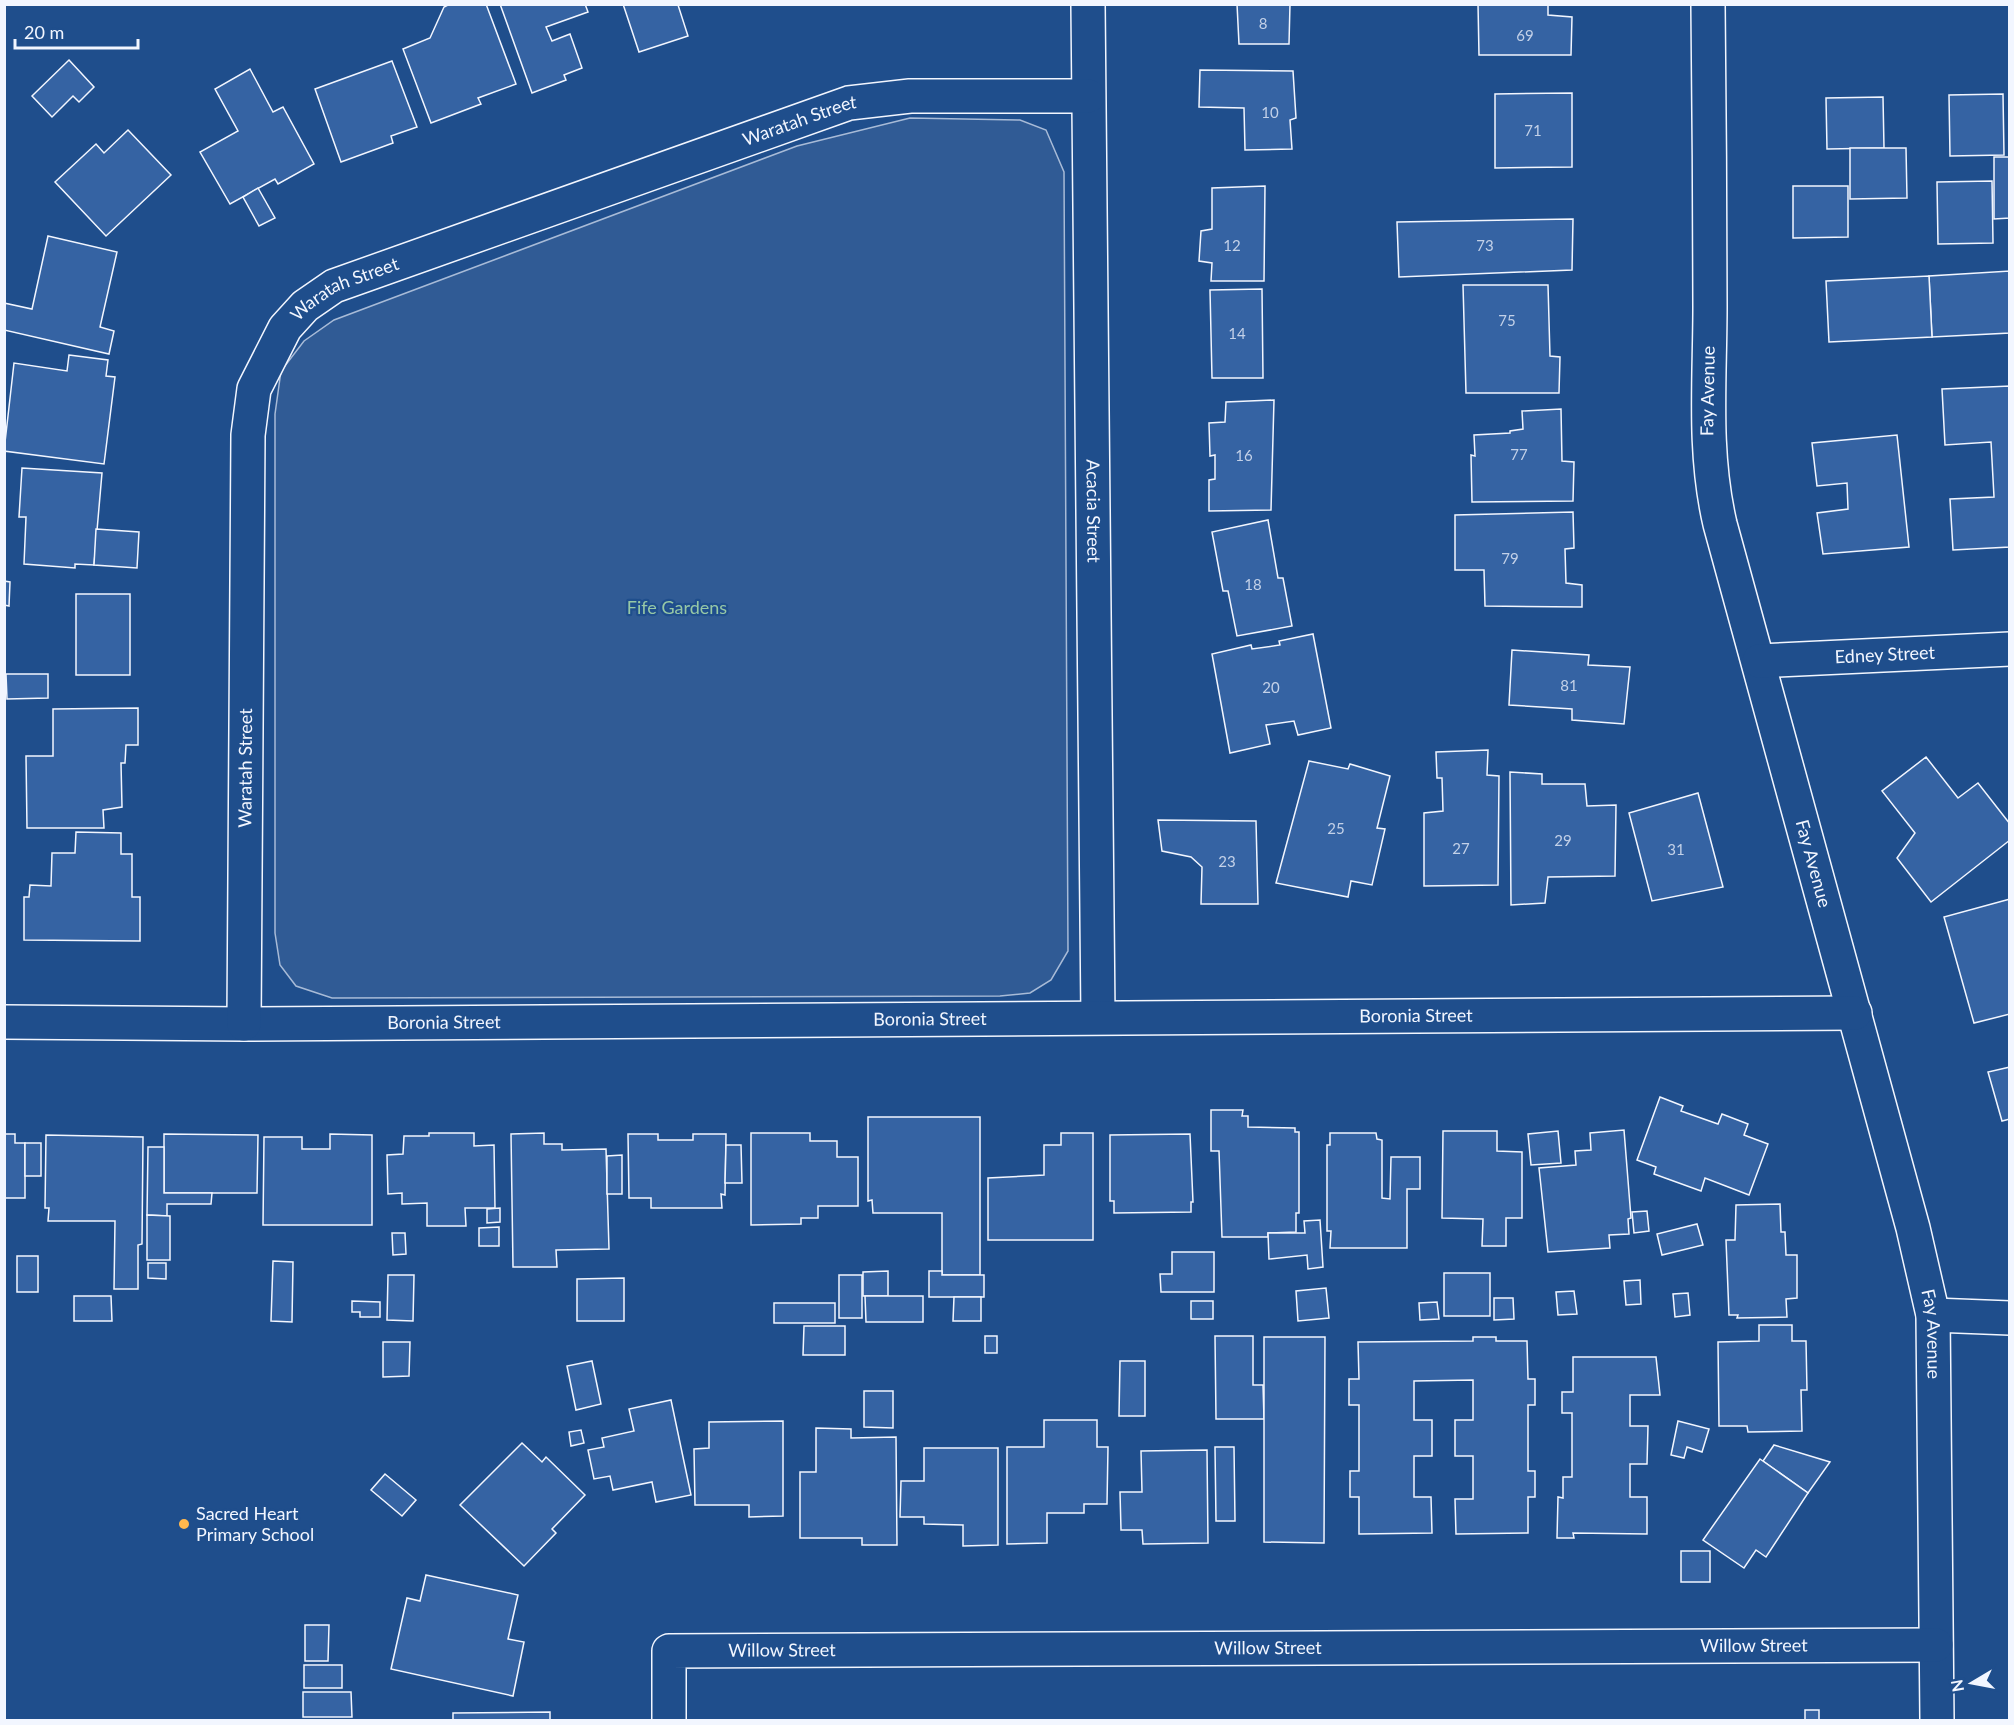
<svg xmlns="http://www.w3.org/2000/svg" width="2014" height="1725" viewBox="0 0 2014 1725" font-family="Lato,sans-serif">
<rect width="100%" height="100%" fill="#1f4e8c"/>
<!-- built -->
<path fill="#305b95" stroke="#a8bbd7" stroke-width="1.5" d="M910,118L1020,120L1046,130L1064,172L1068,951L1051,980L1030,993L1000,996L332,998L296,986L280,965L275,933V414L281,371L304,341L334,320L797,146Z"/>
<!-- building -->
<g fill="#3563a3" stroke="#f2f6ff" stroke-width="1.5">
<path d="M450,4H486L516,84L478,98L481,104L431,123L403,49L430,38L444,7Z"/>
<path d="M500,4H585L588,12L546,27L552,41L570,34L582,68L564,75L566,80L532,93Z"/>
<path d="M623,4H680L678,5L688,36L639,52Z"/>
<path d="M1237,4H1290L1289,44H1239Z"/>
<path d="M1478,4H1548V15L1572,17L1571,55H1479Z"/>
<path d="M69,60L94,87L79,102L73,96L52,117L32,96Z"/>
<path d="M392,61L417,127L391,136L393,143L341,162L315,89Z"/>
<path d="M250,69L273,112L283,107L314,164L278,184L275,179L230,204L200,152L238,131L215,89Z"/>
<path d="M1200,70L1293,71L1296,118L1290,120L1292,149L1245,150L1244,108L1199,107Z"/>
<path d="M1572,93V167L1495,168V94Z"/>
<path d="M2003,94L2004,155L1950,156L1949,95Z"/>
<path d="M1883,97L1884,148L1827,149L1826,98Z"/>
<path d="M128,130L171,175L106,236L55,182L96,144L104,153Z"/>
<path d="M1850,148H1906L1907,198L1850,199Z"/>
<path d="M1994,157H2010V218L1994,219Z"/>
<path d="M1992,181L1993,243L1938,244L1937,182Z"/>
<path d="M1265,186L1264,281H1211L1212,263L1199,261L1201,231L1212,229V188Z"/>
<path d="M1793,186H1848V237L1793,238Z"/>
<path d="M258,188L275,218L259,226L243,197Z"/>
<path d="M1573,219L1572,270L1399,277L1397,222Z"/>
<path d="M48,236L117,252L100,327L114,331L109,354L4,330V303L32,309Z"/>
<path d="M2010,271V333L1932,337L1929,276Z"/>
<path d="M1929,276L1932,337L1829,342L1826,281Z"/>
<path d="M1463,285H1548L1550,356L1560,357L1559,393H1466Z"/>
<path d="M1262,289L1263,378H1212L1210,290Z"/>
<path d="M69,355L108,360L106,376L115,377L104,464L4,451L14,363L67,371Z"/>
<path d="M2010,386V547L1953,550L1950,499L1994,497L1991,442L1945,445L1942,389Z"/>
<path d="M1274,400L1271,510L1209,511V480L1215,479V455L1210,456L1209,423L1225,422L1226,402Z"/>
<path d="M1561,409L1562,461L1574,462L1573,501L1472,502L1471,455L1475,456L1474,435L1510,433V431L1523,429L1522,411Z"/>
<path d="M1897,435L1909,547L1823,554L1817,513L1848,509L1847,483L1817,486L1812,443Z"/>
<path d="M22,468L102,473L94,565L75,564V568L24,564L26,517H19Z"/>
<path d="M1573,512L1574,548L1565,549L1566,583L1582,585V607L1485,606L1484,570H1455V515Z"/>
<path d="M1268,520L1278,578H1283L1292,626L1237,636L1228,591H1223L1212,532Z"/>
<path d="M96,529L139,532L137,568L94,565Z"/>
<path d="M4,581L10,582L9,606L4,605Z"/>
<rect x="76" y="594" width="54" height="81"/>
<path d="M1313,634L1331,728L1298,735L1294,721L1266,725L1270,744L1230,753L1212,654L1251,645L1252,649L1280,645L1279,641Z"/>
<path d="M1512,650L1589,655L1588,665L1630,667L1624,724L1572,720V709L1509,705Z"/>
<path d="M6,674H48V698L7,699Z"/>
<path d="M138,708V745H126L125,763H121L122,807L103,810L104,828H27L26,756H53V709Z"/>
<path d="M1488,750L1487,775L1499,776L1498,885L1424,886V813L1443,811L1442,778H1437L1436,752Z"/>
<path d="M1926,757L1958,798L1978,783L2010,824V840L1931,902L1897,858L1915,833L1882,791Z"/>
<path d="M1309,761L1348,769L1350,764L1390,776L1377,828L1385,829L1372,885L1351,881L1348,897L1276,883Z"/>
<path d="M1510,772L1542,774V784H1585L1587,806L1616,805L1615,876L1548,877L1545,903L1511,905Z"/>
<path d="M1698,793L1723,887L1652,901L1629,813Z"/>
<path d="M1158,820L1256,821L1258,904H1201L1202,867L1191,857L1162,851Z"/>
<path d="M76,832L121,833V854H132V897H140V941L24,940V897H29L30,885L51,886L52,853H75Z"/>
<path d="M2010,899V1014L1974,1023L1944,917Z"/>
<path d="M2010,1067V1119L2002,1121L1988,1072Z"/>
<path d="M1660,1097L1683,1106L1681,1111L1718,1124L1722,1114L1748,1124L1744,1135L1768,1144L1749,1195L1705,1178L1701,1191L1654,1174L1656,1167L1637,1160Z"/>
<path d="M1211,1110H1243L1242,1116H1248V1127L1295,1128V1132H1299V1213H1296V1232L1268,1233V1237H1222L1219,1151H1211Z"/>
<path d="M868,1117H980V1275H942V1213H873L872,1200L868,1201Z"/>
<path d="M1624,1130L1631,1218L1628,1219L1629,1234L1609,1235L1610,1248L1548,1252L1539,1168L1576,1165L1575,1151L1591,1150L1590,1133Z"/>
<path d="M1443,1131H1497V1151L1522,1152V1218H1506V1246H1482L1483,1219L1442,1218Z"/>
<path d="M1558,1131L1561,1163L1531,1165L1528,1134Z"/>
<path d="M429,1133H474V1146L494,1145L495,1208H465L466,1226H427V1203L402,1204V1193L388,1194L387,1155L403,1154L404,1136H429Z"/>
<path d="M544,1133V1144H562V1150L606,1149L609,1249L556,1250L557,1267H513L511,1134Z"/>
<path d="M751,1133H810V1141H837V1157H858V1206H818V1218H801V1224L751,1225Z"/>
<path d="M1061,1133H1093V1240H988V1178L1044,1175V1145H1061Z"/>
<path d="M1330,1133H1376L1377,1139L1382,1140V1198L1390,1199L1391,1157H1420V1189H1407V1248H1330L1331,1231H1327V1145H1330Z"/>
<path d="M4,1134H15V1143H25V1198H4Z"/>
<path d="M164,1134L258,1135L257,1193H164Z"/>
<path d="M330,1134L372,1135V1225H263L264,1137H302V1149H330Z"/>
<path d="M628,1134H658V1140H693V1134H726L725,1195L721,1194L722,1208H651V1198H629Z"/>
<path d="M1190,1134L1193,1202H1191V1212L1114,1213V1201H1110V1135Z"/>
<path d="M46,1135L143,1137L142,1244L138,1245V1289H114L115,1221H48L49,1208H45Z"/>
<rect x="25" y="1143" width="16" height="33"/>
<path d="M726,1145H741L742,1183H725Z"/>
<path d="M148,1147H164V1193H212L211,1204H167V1216L147,1215Z"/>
<path d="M622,1155V1194H607V1156Z"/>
<path d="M1780,1204L1781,1232H1785L1786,1255H1797V1298L1786,1299L1787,1317L1737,1318L1738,1315H1729L1726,1240H1735L1736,1205Z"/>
<path d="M500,1208V1222L487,1223V1209Z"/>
<path d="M1647,1211L1649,1231L1634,1233L1632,1212Z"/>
<path d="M147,1215L170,1216V1260H147Z"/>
<path d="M1320,1220L1323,1267L1308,1269L1307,1255L1269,1259L1268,1233H1305L1304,1221Z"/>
<path d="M1697,1224L1703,1245L1662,1255L1657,1234Z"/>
<path d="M499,1227V1246H479V1228Z"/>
<path d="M392,1233H405L406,1254L393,1255Z"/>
<path d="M1172,1252H1214V1292H1161L1160,1274H1172Z"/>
<rect x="17" y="1256" width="21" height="36"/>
<path d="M273,1261L293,1262L292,1322L271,1321Z"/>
<path d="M148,1263H166V1279L148,1278Z"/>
<path d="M888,1271V1296H863V1272Z"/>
<path d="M929,1271H942V1275H984V1297H929Z"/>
<rect x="1444" y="1273" width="46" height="43"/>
<path d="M388,1275H414L413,1321L387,1320Z"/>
<rect x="839" y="1275" width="23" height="43"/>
<path d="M624,1278V1321H577V1279Z"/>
<path d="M1640,1280L1641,1304L1626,1305L1624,1281Z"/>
<path d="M1326,1288L1329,1318L1298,1321L1296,1291Z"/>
<path d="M1574,1291L1577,1314L1558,1315L1556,1292Z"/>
<path d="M1688,1293L1690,1315L1675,1317L1673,1294Z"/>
<path d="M74,1296H111L112,1321H74Z"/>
<path d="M865,1296H923V1322H866Z"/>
<path d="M954,1297H981V1321H953Z"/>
<path d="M1494,1298H1513L1514,1319L1494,1320Z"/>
<path d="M352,1301L380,1302V1317H360V1312H352Z"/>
<rect x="1191" y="1301" width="22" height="18"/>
<path d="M1437,1302L1439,1319L1420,1320L1419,1303Z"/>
<rect x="774" y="1303" width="61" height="20"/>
<path d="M1759,1325H1792V1341H1806L1807,1390H1801L1802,1431L1748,1432L1747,1426H1719L1718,1342L1759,1341Z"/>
<path d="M804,1326H845V1355H803Z"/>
<rect x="985" y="1336" width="12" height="17"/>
<path d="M1215,1336H1253V1385H1263L1264,1419H1216Z"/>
<path d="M1264,1337H1325L1324,1543L1264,1542Z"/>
<path d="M1473,1337H1496V1341H1527L1528,1379H1535V1405H1528V1471H1535V1497H1528V1533L1456,1534L1455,1499H1473V1456H1455V1420H1473V1380L1414,1381V1420H1432V1456H1414V1497H1431L1432,1533L1359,1534V1497H1350V1471H1359V1405H1349V1379H1359L1358,1342L1473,1341Z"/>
<path d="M383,1342H410L409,1376L383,1377Z"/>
<path d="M1573,1357H1656L1660,1395H1630V1426H1648L1647,1464H1630V1497H1647V1534L1573,1533L1574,1538H1557L1558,1497L1563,1498V1477H1572V1413H1562V1392H1573Z"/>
<path d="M592,1361L601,1404L576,1410L567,1366Z"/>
<path d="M1120,1361H1145V1416H1119Z"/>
<path d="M864,1391H893V1428L864,1427Z"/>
<path d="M671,1400L691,1495L656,1502L652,1482L613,1490L610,1476L594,1479L588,1450L604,1447L602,1438L634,1431L629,1409Z"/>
<path d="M1044,1420H1097V1447H1108L1107,1504H1084V1513H1047V1543L1007,1544V1447H1044Z"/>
<path d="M783,1421V1516L749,1517V1505H695L694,1449L709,1448V1422Z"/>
<path d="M1678,1421L1709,1429L1702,1452L1687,1447L1684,1458L1671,1455Z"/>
<path d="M816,1428L851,1429V1438L896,1437L897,1545H862V1538H800V1472H816Z"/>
<path d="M581,1430L584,1443L571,1446L569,1432Z"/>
<path d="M522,1443L542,1462L546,1457L585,1495L552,1529L556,1533L524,1566L460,1505Z"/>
<path d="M1774,1445L1830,1462L1808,1493L1763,1461Z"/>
<path d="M1215,1447H1234L1235,1521H1216Z"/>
<path d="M924,1448H998V1545L963,1546V1525L924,1524V1517H900L901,1481H924Z"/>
<path d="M1207,1450L1208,1543L1143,1544L1142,1530H1121L1120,1492H1142L1141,1451Z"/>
<path d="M1760,1459L1808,1493L1766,1557L1756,1550L1744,1568L1703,1540Z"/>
<path d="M385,1474L416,1500L402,1516L371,1490Z"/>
<rect x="1681" y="1551" width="29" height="31"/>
<path d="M426,1575L518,1595L508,1639L524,1642L513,1696L391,1669L407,1598L420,1601Z"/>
<path d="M305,1625H329L328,1661H305Z"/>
<rect x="304" y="1665" width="38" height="23"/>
<path d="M303,1692H351L352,1717H303Z"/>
<rect x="1805" y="1710" width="14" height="10"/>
<path d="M550,1712V1720H453V1713Z"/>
</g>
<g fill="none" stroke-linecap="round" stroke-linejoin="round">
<defs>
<g id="minor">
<path id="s1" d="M1088,4L1098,1017"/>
<path id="s2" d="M1708,4C1709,105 1710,205 1710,306C1710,380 1703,451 1720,524L1913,1228L1933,1315L1937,1720"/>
<path id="s3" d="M1759,661L2010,649"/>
<path id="s4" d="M4,1022L244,1024L1855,1013"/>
<path id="s5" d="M244,1024L248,435L254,389L285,328L305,306L334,286L849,103L910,96H1088"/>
<path d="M1933,1315L2010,1318"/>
<path id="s6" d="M669,1720V1651L1936,1645"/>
</g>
</defs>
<!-- minor casing -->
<use href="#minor" stroke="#f2f6ff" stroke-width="36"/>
<!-- minor -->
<use href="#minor" stroke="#1f4e8c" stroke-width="33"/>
</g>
<!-- markers -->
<circle fill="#ffb74d" stroke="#1f4e8c" stroke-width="2" cx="184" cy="1524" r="6"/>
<g text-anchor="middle" stroke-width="4.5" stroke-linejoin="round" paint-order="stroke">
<!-- number labels -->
<g font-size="15" fill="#c3d1e8">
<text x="1263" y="29">8</text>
<text x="1525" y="41">69</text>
<text x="1270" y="118">10</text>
<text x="1533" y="136">71</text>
<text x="1232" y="251">12</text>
<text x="1485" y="251">73</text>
<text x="1507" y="326">75</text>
<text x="1237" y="339">14</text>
<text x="1519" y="460">77</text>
<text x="1244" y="461">16</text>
<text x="1510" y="564">79</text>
<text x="1253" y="590">18</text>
<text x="1569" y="691">81</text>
<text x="1271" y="693">20</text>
<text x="1336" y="834">25</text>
<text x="1563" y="846">29</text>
<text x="1461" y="854">27</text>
<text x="1676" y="855">31</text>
<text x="1227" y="867">23</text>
</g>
<!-- street labels -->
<g font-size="18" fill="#f2f6ff" stroke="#1f4e8c">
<text dy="6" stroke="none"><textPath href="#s5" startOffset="1263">Waratah Street</textPath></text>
<text dy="6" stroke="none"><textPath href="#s5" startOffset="777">Waratah Street</textPath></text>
<text transform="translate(1708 391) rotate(-89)" y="6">Fay Avenue</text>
<text dy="6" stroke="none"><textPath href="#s1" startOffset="507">Acacia Street</textPath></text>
<text dy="6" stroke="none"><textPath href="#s3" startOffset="126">Edney Street</textPath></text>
<text dy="6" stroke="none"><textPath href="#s5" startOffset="256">Waratah Street</textPath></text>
<text dy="6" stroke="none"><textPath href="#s2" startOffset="873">Fay Avenue</textPath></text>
<text dy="6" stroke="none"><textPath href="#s4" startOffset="1412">Boronia Street</textPath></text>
<text dy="6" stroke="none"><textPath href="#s4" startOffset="926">Boronia Street</textPath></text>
<text dy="6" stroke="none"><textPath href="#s4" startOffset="440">Boronia Street</textPath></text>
<text dy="6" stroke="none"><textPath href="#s2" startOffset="1359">Fay Avenue</textPath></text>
<text dy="6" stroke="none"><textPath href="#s6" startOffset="1154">Willow Street</textPath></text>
<text dy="6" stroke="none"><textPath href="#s6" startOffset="668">Willow Street</textPath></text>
<text dy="6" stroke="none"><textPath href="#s6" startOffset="182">Willow Street</textPath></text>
</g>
<!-- park labels -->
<g font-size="18" fill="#97c8a6" stroke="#1f4e8c">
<text x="677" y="614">Fife Gardens</text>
</g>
<!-- poi labels -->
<g font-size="18" fill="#f2f6ff" stroke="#1f4e8c" text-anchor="start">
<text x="196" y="1520">Sacred Heart<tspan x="196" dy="21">Primary School</tspan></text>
</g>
</g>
<!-- border -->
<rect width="2014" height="1725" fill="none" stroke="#f2f6ff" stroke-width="12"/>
<!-- north arrow -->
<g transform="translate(1972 1683) rotate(260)" stroke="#1f4e8c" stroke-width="4.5" paint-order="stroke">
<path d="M0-4.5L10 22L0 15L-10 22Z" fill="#f2f6ff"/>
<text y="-9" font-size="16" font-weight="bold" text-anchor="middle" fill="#f2f6ff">N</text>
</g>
<!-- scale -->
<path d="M15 39v9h123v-9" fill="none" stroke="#f2f6ff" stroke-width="3"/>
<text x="24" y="39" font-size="18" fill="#f2f6ff" stroke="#1f4e8c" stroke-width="4.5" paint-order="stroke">20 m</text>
</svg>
